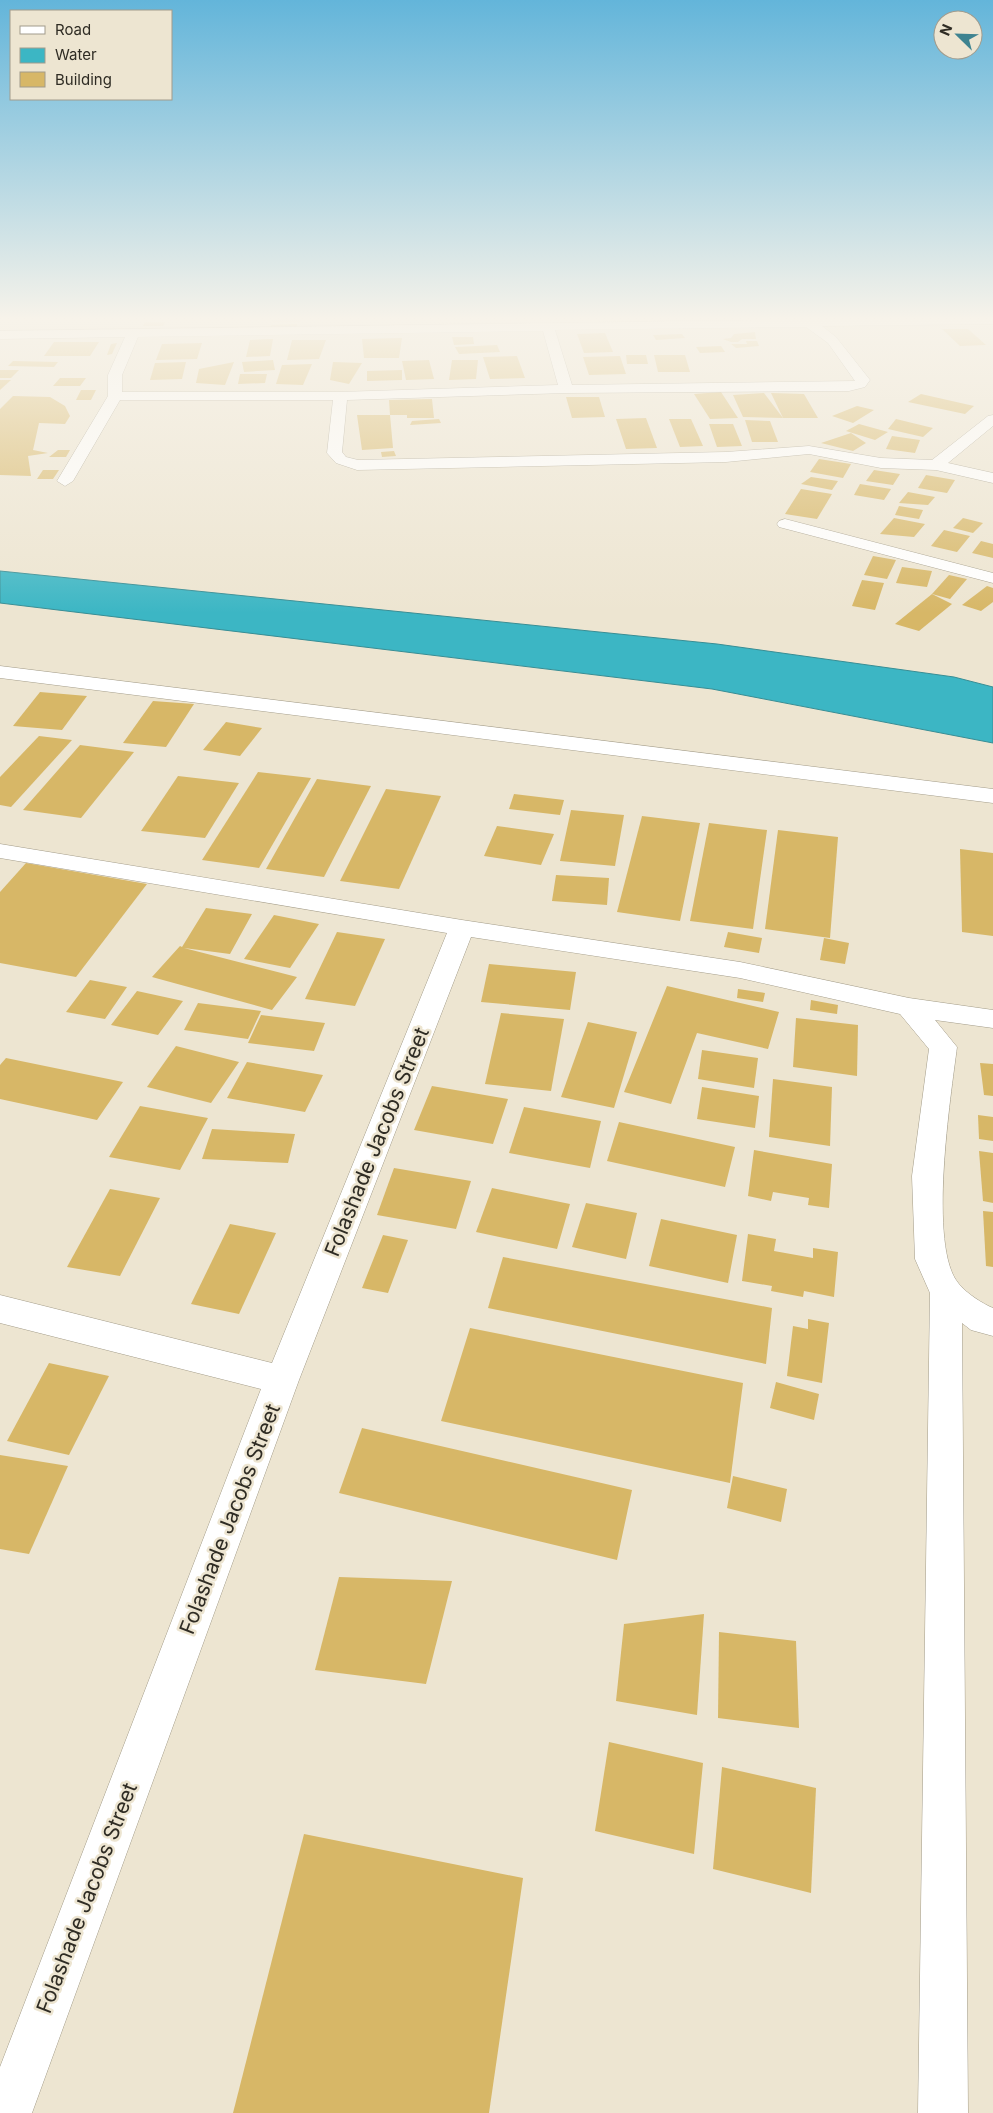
<svg xmlns="http://www.w3.org/2000/svg" width="993" height="2113" viewBox="0 0 993 2113" font-family="Inter,sans-serif">
<rect width="100%" height="100%" fill="#ede5d1"/>
<!-- water -->
<path fill="#3cb6c4" stroke="#388d94" d="M0,571L717,644L954,677L993,687V743L712,689L0,603Z"/>
<!-- building -->
<g fill="#d7b767">
<path d="M208,317H232L231,319L207,320Z"/>
<path d="M238,317H266L265,319L237,320Z"/>
<path d="M274,317H301L300,322H272Z"/>
<path d="M145,322H165L163,326H143Z"/>
<path d="M297,324V328L270,329L271,325Z"/>
<path d="M942,329H968L986,345L960,346Z"/>
<path d="M755,332L756,339H742L738,342H731L723,339L731,338L734,334Z"/>
<path d="M605,333L613,352L584,353L577,334Z"/>
<path d="M682,334L685,338L656,340L653,335Z"/>
<path d="M452,337H473L474,344L454,345Z"/>
<path d="M402,338L399,358H364L362,339Z"/>
<path d="M273,339L270,356L246,357L250,340Z"/>
<path d="M292,340H326L319,359L287,360Z"/>
<path d="M746,341H757L759,346L736,348L731,344H747Z"/>
<path d="M54,342H99L90,356H44Z"/>
<path d="M117,343L112,354L107,355L111,344Z"/>
<path d="M202,343L197,359L156,360L162,344Z"/>
<path d="M497,345L500,352L459,354L455,347Z"/>
<path d="M721,346L725,352L700,353L696,347Z"/>
<path d="M626,355H646L648,364H627Z"/>
<path d="M654,355H685L690,372H658Z"/>
<path d="M517,356L525,378L490,379L483,357Z"/>
<path d="M620,356L626,374L589,375L583,357Z"/>
<path d="M273,360L275,370L244,372L242,362Z"/>
<path d="M429,360L434,379L406,380L402,361Z"/>
<path d="M452,360H478L476,379L449,380Z"/>
<path d="M13,361L58,362L54,367L8,366Z"/>
<path d="M186,362L182,379L150,380L155,363Z"/>
<path d="M234,362L225,385L196,383L199,369Z"/>
<path d="M333,362L362,363L349,384L330,380Z"/>
<path d="M312,364L303,385L276,384L282,365Z"/>
<path d="M0,370H19L11,378H0Z"/>
<path d="M402,370V380L367,381V371Z"/>
<path d="M240,374H267L265,383L238,384Z"/>
<path d="M60,378H86L80,386H53Z"/>
<path d="M0,380H11L0,390Z"/>
<path d="M81,390H96L91,400H76Z"/>
<path d="M721,392L738,418L710,419L694,394Z"/>
<path d="M764,393L783,418L743,417L733,395Z"/>
<path d="M771,393L804,394L818,418H783Z"/>
<path d="M921,394L974,406L965,414L908,402Z"/>
<path d="M13,396L50,397L65,406L70,416L65,424L39,423L33,450L48,453L28,456L31,476L0,475V409Z"/>
<path d="M566,397H599L605,417L572,418Z"/>
<path d="M432,399L434,418H407V415H390L393,448L362,450L357,415H390L389,400Z"/>
<path d="M857,406L874,410L853,423L832,416Z"/>
<path d="M646,418L657,448L626,449L616,419Z"/>
<path d="M439,419L441,423L410,425L412,421Z"/>
<path d="M669,419H691L703,446L680,447Z"/>
<path d="M896,419L933,428L923,437L888,429Z"/>
<path d="M745,420L770,421L778,442H752Z"/>
<path d="M709,424H733L742,446L717,447Z"/>
<path d="M859,424L888,432L875,440L846,431Z"/>
<path d="M851,433L866,443L853,451L821,443Z"/>
<path d="M892,436L920,440L915,453L886,449Z"/>
<path d="M58,450H70L66,457H49Z"/>
<path d="M394,451L396,456L382,457L381,452Z"/>
<path d="M819,459L851,464L843,478L810,472Z"/>
<path d="M43,470H59L53,479H37Z"/>
<path d="M874,470L900,474L893,485L866,481Z"/>
<path d="M926,475L955,480L947,493L918,488Z"/>
<path d="M811,477L838,481L832,490L801,484Z"/>
<path d="M860,484L891,489L884,500L854,495Z"/>
<path d="M801,489L832,494L817,519L785,514Z"/>
<path d="M908,492L935,497L928,505L899,503Z"/>
<path d="M899,506L923,510L919,519L895,515Z"/>
<path d="M894,518L925,524L914,537L880,534Z"/>
<path d="M963,518L983,523L973,533L953,528Z"/>
<path d="M944,530L970,536L957,552L931,546Z"/>
<path d="M981,541L993,544V558L972,553Z"/>
<path d="M873,556L896,560L887,579L864,575Z"/>
<path d="M902,567L932,571L927,587L896,583Z"/>
<path d="M949,575L967,579L950,599L932,594Z"/>
<path d="M862,580L884,583L875,610L852,606Z"/>
<path d="M987,586L993,588V602L981,611L962,605Z"/>
<path d="M932,594L952,604L919,631L895,624Z"/>
<path d="M40,692L87,696L62,730L13,726Z"/>
<path d="M153,701L194,704L166,747L123,743Z"/>
<path d="M226,722L262,728L240,756L203,750Z"/>
<path d="M39,736L72,740L11,807L0,805V777Z"/>
<path d="M80,745L134,752L81,818L23,810Z"/>
<path d="M258,772L311,778L259,868L202,860Z"/>
<path d="M178,776L239,783L205,838L141,831Z"/>
<path d="M317,779L371,786L324,877L266,869Z"/>
<path d="M386,789L441,796L399,889L340,881Z"/>
<path d="M514,794L564,800L560,815L509,809Z"/>
<path d="M571,810L624,815L615,866L560,861Z"/>
<path d="M642,816L700,823L680,921L617,912Z"/>
<path d="M709,823L767,830L753,929L690,921Z"/>
<path d="M497,826L554,834L541,865L484,856Z"/>
<path d="M778,830L838,837L830,938L765,929Z"/>
<path d="M960,849L993,853V936L962,932Z"/>
<path d="M26,863L147,884L76,977L0,963V892Z"/>
<path d="M556,875L609,878L607,905L552,901Z"/>
<path d="M206,908L252,914L230,954L184,948L297,977L272,1010L152,977L180,946L182,947Z"/>
<path d="M274,915L319,924L290,968L244,959Z"/>
<path d="M337,932L385,939L355,1006L305,999Z"/>
<path d="M728,932L762,938L759,953L724,947Z"/>
<path d="M824,938L849,943L845,964L820,960Z"/>
<path d="M489,964L576,972L570,1010L481,1002Z"/>
<path d="M90,980L127,987L105,1019L66,1012Z"/>
<path d="M667,986L779,1012L768,1049L697,1033L671,1104L624,1092Z"/>
<path d="M738,989L765,993L763,1002L737,998Z"/>
<path d="M137,991L183,1001L158,1035L111,1025Z"/>
<path d="M811,1000L838,1005L837,1014L810,1010Z"/>
<path d="M198,1003L261,1011L248,1039L184,1030Z"/>
<path d="M501,1013L564,1019L551,1091L485,1084Z"/>
<path d="M261,1015L325,1023L314,1051L248,1043Z"/>
<path d="M796,1018L858,1025L857,1076L793,1067Z"/>
<path d="M588,1022L637,1032L614,1108L561,1097Z"/>
<path d="M176,1046L239,1062L211,1103L147,1087Z"/>
<path d="M702,1050L758,1058L754,1088L698,1079Z"/>
<path d="M6,1058L123,1082L97,1120L0,1099V1065Z"/>
<path d="M247,1062L323,1075L305,1112L227,1098Z"/>
<path d="M980,1063L993,1064V1096L984,1095Z"/>
<path d="M773,1079L832,1087L830,1146L769,1137Z"/>
<path d="M432,1086L508,1099L493,1144L414,1130Z"/>
<path d="M702,1087L759,1096L755,1128L697,1119Z"/>
<path d="M140,1106L208,1118L180,1170L109,1157Z"/>
<path d="M524,1107L601,1121L590,1168L509,1153Z"/>
<path d="M978,1115L993,1117V1141L979,1139Z"/>
<path d="M619,1122L735,1147L725,1187L607,1161Z"/>
<path d="M212,1129L295,1134L288,1163L202,1159Z"/>
<path d="M754,1150L832,1164L829,1208L808,1205L809,1198L773,1192L771,1201L748,1196Z"/>
<path d="M979,1151L993,1153V1203L983,1201Z"/>
<path d="M394,1168L471,1181L456,1229L377,1215Z"/>
<path d="M492,1188L570,1204L557,1249L476,1232Z"/>
<path d="M110,1189L160,1198L120,1276L67,1267Z"/>
<path d="M586,1203L637,1213L626,1259L572,1247Z"/>
<path d="M983,1211L993,1212V1267L986,1266Z"/>
<path d="M661,1219L737,1235L728,1283L649,1266Z"/>
<path d="M230,1224L276,1233L239,1314L191,1304Z"/>
<path d="M748,1234L776,1239L774,1251L813,1258V1248L838,1252L834,1297L804,1291L803,1297L771,1291L772,1286L742,1281Z"/>
<path d="M383,1235L408,1240L388,1293L362,1288Z"/>
<path d="M503,1257L772,1308L766,1364L488,1308Z"/>
<path d="M808,1319L829,1323L822,1383L787,1376L793,1326L808,1329Z"/>
<path d="M470,1328L743,1383L730,1483L441,1421Z"/>
<path d="M49,1363L109,1376L69,1455L7,1441Z"/>
<path d="M776,1382L819,1394L814,1420L770,1408Z"/>
<path d="M362,1428L632,1490L617,1560L339,1493Z"/>
<path d="M0,1455L68,1466L29,1554L0,1549Z"/>
<path d="M733,1476L787,1489L781,1522L727,1508Z"/>
<path d="M339,1577L452,1581L426,1684L315,1670Z"/>
<path d="M704,1614L697,1715L616,1701L624,1624Z"/>
<path d="M719,1632L796,1641L799,1728L718,1718Z"/>
<path d="M609,1742L703,1763L694,1854L595,1831Z"/>
<path d="M722,1767L816,1788L811,1893L713,1869Z"/>
<path d="M304,1834L523,1878L489,2113H233Z"/>
</g>
<g fill="none" stroke-linecap="round" stroke-linejoin="round">
<defs>
<g id="minor">
<path d="M993,317V324L822,326L836,337L870,380L865,387L849,391L566,393L347,400L342,452L346,457L358,460L726,452L809,446L881,458L932,460L988,416L993,415V426L948,463L993,473V483L936,470L881,468L809,454L726,462L357,470L336,463L327,453L333,400H120L73,481L65,486L57,481L108,396V375L125,337L0,339V331ZM806,327L828,343L855,381L572,385L555,330ZM543,331L558,385L340,392H122V375L138,337Z"/>
<path d="M785,519L993,573V583L779,527L777,524L779,521Z"/>
<path d="M0,666L993,789V803L0,678Z"/>
<path d="M0,844L462,920L740,962L909,998L993,1010V1028L935,1020L957,1047C951,1095 927,1248 959,1284C966,1293 983,1304 993,1308V1336L971,1330L962,1323L968,2113H918L930,1293L915,1259L912,1176L929,1049L900,1014L740,978L471,937L299,1380L32,2113H0V2067L261,1389L0,1323V1295L272,1363L447,933L0,858Z"/>
</g>
</defs>
<!-- minor casing -->
<use href="#minor" stroke="#a39c89" stroke-width="1"/>
<!-- minor -->
<use href="#minor" fill="#fff" fill-rule="evenodd"/>
</g>
<!-- sky -->
<linearGradient id="sky" x2="0" y2="1"><stop stop-color="#63b5da"/><stop offset="0.52" stop-color="#f7f3ea"/><stop offset="1" stop-color="#f7f3ea" stop-opacity="0"/></linearGradient>
<rect width="993" height="613" fill="url(#sky)"/>
<g text-anchor="middle" stroke-width="5" stroke-linejoin="round" paint-order="stroke">
<!-- near-street labels -->
<g font-size="21" fill="#2f2c24" stroke="#ede5d1">
<text transform="translate(377 1142) rotate(-68)" y="7">Folashade Jacobs Street</text>
<text transform="translate(230 1519) rotate(-69)" y="7">Folashade Jacobs Street</text>
<text transform="translate(87 1898) rotate(-69)" y="7">Folashade Jacobs Street</text>
</g>
</g>
<!-- legend -->
<rect x="10" y="10" width="162" height="90" fill="#ede5d1" stroke="#a19b8c"/>
<rect x="20" y="26" width="25" height="8" fill="#ffffff" stroke="#a19b8c"/>
<text x="55" y="35" font-size="15" fill="#2f2c24">Road</text>
<rect x="20" y="48" width="25" height="15" fill="#3cb6c4" stroke="#a19b8c"/>
<text x="55" y="60" font-size="15" fill="#2f2c24">Water</text>
<rect x="20" y="72" width="25" height="15" fill="#d7b767" stroke="#a19b8c"/>
<text x="55" y="85" font-size="15" fill="#2f2c24">Building</text>
<!-- north arrow -->
<g transform="translate(958 35) rotate(293)"><circle r="24" fill="#ede5d1" stroke="#a19b8c"/>
<path d="M0-4L9 19L0 12L-9 19Z" fill="#3e8390"/>
<text y="-8" font-size="14" font-weight="bold" text-anchor="middle" fill="#2f2c24">N</text>
</g>
</svg>
